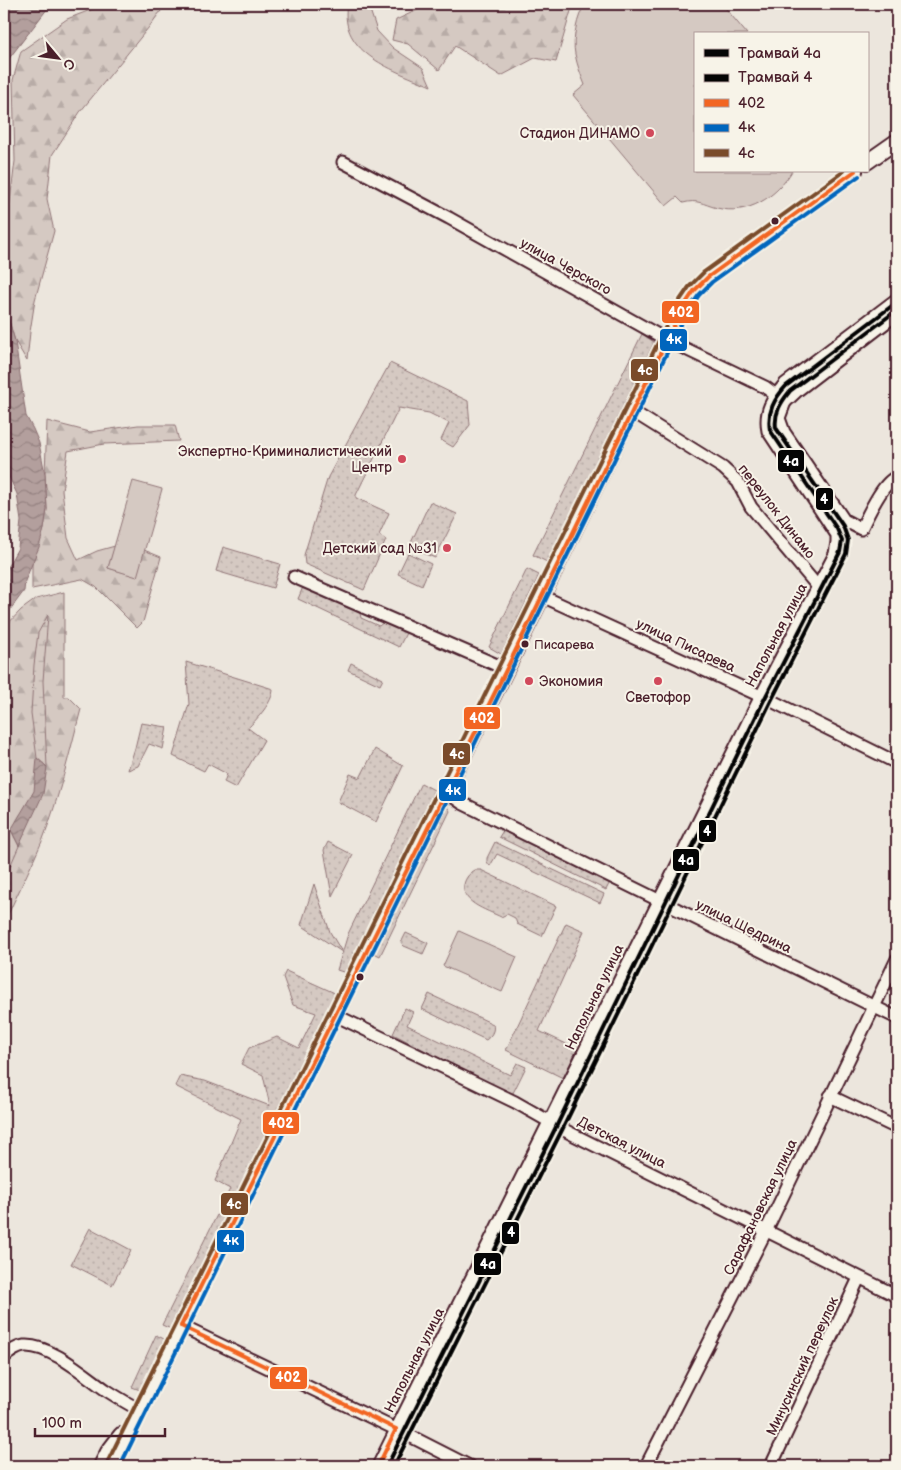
<svg xmlns="http://www.w3.org/2000/svg" width="901" height="1470" viewBox="0 0 901 1470" font-family="'Balsamiq Sans',sans-serif">
<defs>
<pattern id="grass-dots" width="8" height="8" patternUnits="userSpaceOnUse" patternTransform="scale(1.25)"><rect width="8" height="8" fill="#d5c9c2"/><path d="M2 2h.1M6 6h.1" fill="none" stroke="#b8aca7" stroke-width="1.8" stroke-linecap="round"/></pattern>
<pattern id="forest-firs" width="22" height="20" patternUnits="userSpaceOnUse" patternTransform="scale(1.25)"><rect width="22" height="20" fill="#d5c9c2"/><path d="M5 1l3.5 6h-7zM16 11l3.5 6h-7z" fill="#b8aca7"/></pattern>
<pattern id="wetland-marsh" width="20" height="14" patternUnits="userSpaceOnUse" patternTransform="scale(1.25)"><rect width="20" height="14" fill="#d5c9c2"/><path d="M1 5h8M5 5V1M11 12h8M15 12V8" fill="none" stroke="#b8aca7"/></pattern>
<pattern id="water-waves" width="16" height="10" patternUnits="userSpaceOnUse" patternTransform="scale(1.25)"><rect width="16" height="10" fill="#b39f9d"/><path d="M0 5q4-4 8 0t8 0" fill="none" stroke="#948180"/></pattern>
</defs>
<rect width="100%" height="100%" fill="#ece6dd"/>
<filter id="ink" filterUnits="userSpaceOnUse"><feTurbulence type="fractalNoise" baseFrequency=".02" numOctaves="2"/><feDisplacementMap in="SourceGraphic" scale="10" xChannelSelector="R" yChannelSelector="G"/><feConvolveMatrix kernelMatrix="1 2 1 2 8 2 1 2 1" color-interpolation-filters="sRGB"/></filter>
<g filter="url(#ink)">
<!-- grass -->
<g fill="url(#grass-dots)" stroke="#907476">
<path d="M642,334L654,342L547,562L533,555Z"/>
<path d="M390,363L468,401L470,425L453,447L441,440L449,423L429,413L399,408L356,495V498L389,513L379,535L386,540L364,590L305,564L304,555L328,477Z"/>
<path d="M430,502L457,514L435,558L409,547Z"/>
<path d="M223,547L280,564L273,588L216,571Z"/>
<path d="M408,553L431,564L422,585L398,574Z"/>
<path d="M527,569L539,575L501,654L489,647Z"/>
<path d="M303,587L359,609L361,618L379,626L385,621L407,631L399,647L298,599Z"/>
<path d="M186,662L273,689C273,702 257,719 248,728L264,740L236,788L224,782L227,774L208,764L204,771L173,756L189,704Z"/>
<path d="M351,663L383,679L380,685L348,670Z"/>
<path d="M141,723L167,727L163,749L149,744L138,766L128,770L135,748Z"/>
<path d="M375,749L403,766L376,822L338,802L350,774L360,778Z"/>
<path d="M421,783L434,790L346,973L337,970L348,934Z"/>
<path d="M446,805L450,811L380,956L374,953Z"/>
<path d="M504,829L610,882L606,890L499,837Z"/>
<path d="M328,842L353,855L332,896L324,850Z"/>
<path d="M495,842L604,894L600,903L497,854L490,866L487,862V858Z"/>
<path d="M475,870H481L485,872L556,906L542,936L517,924L515,918L507,914L501,917C487,910 457,902 465,881C467,876 470,873 475,870Z"/>
<path d="M314,884L330,932L342,952L301,925Z"/>
<path d="M566,923L584,931L539,1031L577,1049L563,1078L506,1050Z"/>
<path d="M406,933L428,943L423,954L404,946L401,943Z"/>
<path d="M286,971L337,994L171,1329L162,1325L230,1189L215,1181L241,1119L175,1086L180,1076L205,1081L270,1106L263,1075L241,1064L249,1048L277,1037L299,1048L316,1013L293,1005L283,977Z"/>
<path d="M429,994L493,1024C495,1031 491,1036 486,1040L422,1009Z"/>
<path d="M405,1008L413,1012L407,1025L510,1075L517,1063L526,1067L512,1095L393,1034Z"/>
<path d="M90,1228L131,1250L112,1285L71,1264Z"/>
<path d="M156,1335L166,1340L140,1390L132,1387Z"/>
</g>
<!-- forest -->
<g fill="url(#forest-firs)" stroke="#907476">
<path d="M106,4H166L149,27L80,112L52,155L47,199L54,231L35,300L30,332L27,361L15,341L4,304V250L15,161L13,80L21,51L67,19Z"/>
<path d="M347,4H368L377,31L393,48L423,68L431,86C396,71 338,54 347,4Z"/>
<path d="M430,4H573L556,62L535,58L501,76L455,46L439,70L408,44L392,40L396,20Z"/>
<path d="M47,421L90,432L138,425H175L179,441L104,444L68,451L62,490L68,538L78,560L97,551L115,546L108,568L136,576L144,550L161,557L143,622L137,628L96,587L82,579L32,589V564L44,529L47,509L45,474Z"/>
<path d="M64,592V697H69L81,709C70,751 59,798 43,839C31,867 17,895 4,923V628L21,610L36,599Z"/>
</g>
<!-- wetland -->
<g fill="url(#wetland-marsh)" stroke="#907476">
<path d="M48,615L43,681L47,767L37,758L31,713L34,665L38,633Z"/>
<path d="M11,830L19,846L4,880V846Z"/>
</g>
<!-- garden -->
<g fill="#d5c9c2" stroke="#907476">
<path d="M585,4H722L747,34H695V171H792C777,197 747,216 717,208C702,204 698,199 683,203L677,197L666,206L573,95L585,85C581,75 577,65 575,54C572,40 577,16 585,4Z"/>
<path d="M133,481L162,489L137,577L108,568Z"/>
<path d="M459,931L517,957L502,992L443,966Z"/>
</g>
<!-- water -->
<g fill="url(#water-waves)" stroke="#896c6f">
<path d="M6,4H51L4,65V6Z"/>
<path d="M4,304L15,341L26,416L33,429L39,443L45,474L47,509L44,529L39,547L25,581L24,591L4,618V573L18,548L21,521L17,494L4,466Z"/>
<path d="M37,758L47,767L43,794L19,846L11,830L34,791Z"/>
</g>
<g fill="none" stroke-linecap="round" stroke-linejoin="round">
<defs>
<g id="minor">
<path d="M343,162L449,218L667,340L765,387L785,402L779,418L784,432L844,520L861,529C868,515 883,481 897,477"/>
<path d="M781,406L798,390L897,314"/>
<path d="M632,411L723,468L738,482L751,507L818,587"/>
<path d="M294,577L506,669"/>
<path d="M542,596L776,703L897,763"/>
<path d="M445,791L462,803L897,1018"/>
<path d="M335,1015L515,1102L566,1131L897,1296"/>
<path d="M830,1096L897,1128"/>
<path d="M181,1326L410,1436L469,1466"/>
<path d="M4,1357C10,1352 16,1347 24,1346C50,1344 86,1376 106,1390C117,1397 128,1404 140,1410"/>
<path d="M378,1466L761,696L835,554L837,542V535L768,431C764,411 772,399 785,384L897,299"/>
<path d="M646,1466L766,1231L897,959"/>
<path d="M771,1466L859,1278"/>
</g>
<g id="major">
<path d="M867,162L897,141"/>
<path d="M101,1466L108,1452L121,1435"/>
<path d="M113,1466L260,1165L509,664L682,309L694,291L708,277L855,171"/>
</g>
</defs>
<!-- minor casing -->
<use href="#minor" stroke="#4a1f2b" stroke-width="15"/>
<!-- major casing -->
<use href="#major" stroke="#4a1f2b" stroke-width="18"/>
<!-- minor -->
<use href="#minor" stroke="#f7f3e8" stroke-width="11"/>
<!-- major -->
<use href="#major" stroke="#f7f3e8" stroke-width="14"/>
<defs>
<g id="bus-1">
<path d="M181,1326L509,664L682,309L694,291L708,277L855,171"/>
<path d="M181,1326L396,1429"/>
<path d="M378,1466L396,1429"/>
</g>
<path id="bus-2" d="M120,1466C308,1081 500,698 687,312L699,295L712,282L859,176"/>
<path id="bus-3" d="M107,1463C296,1077 488,693 676,306L689,287L704,272L844,171"/>
</defs>
<!-- bus-1 casing -->
<use href="#bus-1" stroke="#f7f3e8" stroke-width="8"/>
<!-- bus-2 casing -->
<use href="#bus-2" stroke="#f7f3e8" stroke-width="8"/>
<!-- bus-3 casing -->
<use href="#bus-3" stroke="#f7f3e8" stroke-width="8"/>
<!-- bus-1 -->
<use href="#bus-1" stroke="#f26522" stroke-width="4"/>
<!-- bus-2 -->
<use href="#bus-2" stroke="#0065bd" stroke-width="4"/>
<!-- bus-3 -->
<use href="#bus-3" stroke="#7a4b2a" stroke-width="4"/>
<defs>
<path id="tram-1" d="M387,1466L557,1125L765,698L840,552L842,541L837,529L770,430C767,412 774,399 786,386L897,302"/>
<path id="tram-2" d="M394,1466L563,1128L771,701L846,554L848,540L843,526L776,428C774,413 781,402 790,391L897,310"/>
</defs>
<!-- tram-1 casing -->
<use href="#tram-1" stroke="#f7f3e8" stroke-width="8"/>
<!-- tram-2 casing -->
<use href="#tram-2" stroke="#f7f3e8" stroke-width="8"/>
<!-- tram-1 -->
<use href="#tram-1" stroke="#050505" stroke-width="4"/>
<!-- tram-2 -->
<use href="#tram-2" stroke="#050505" stroke-width="4"/>
</g>
</g>
<!-- markers -->
<g fill="#d1495b" stroke="#f7f3e8" stroke-width="2">
<circle cx="650" cy="133" r="5"/>
<circle cx="402" cy="459" r="5"/>
<circle cx="447" cy="548" r="5"/>
<circle cx="529" cy="681" r="5"/>
<circle cx="658" cy="681" r="5"/>
</g>
<g fill="#4a1f2b" stroke="#f7f3e8" stroke-width="2">
<circle cx="775" cy="221" r="4.5"/>
<circle cx="525" cy="644" r="4.5"/>
<circle cx="360" cy="977" r="4.5"/>
</g>
<g text-anchor="middle" stroke-width="4" stroke-linejoin="round" paint-order="stroke">
<!-- bus labels -->
<g font-size="13" fill="#4a1f2b" stroke="#f7f3e8" text-anchor="start">
<text x="534" y="649">Писарева</text>
</g>
<!-- poi labels -->
<g font-size="14" fill="#4a1f2b" stroke="#f7f3e8" text-anchor="end">
<text x="640" y="138">Стадион ДИНАМО</text>
<text x="392" y="456">Экспертно-Криминалистический<tspan x="392" dy="16">Центр</tspan></text>
<text x="437" y="553">Детский сад №31</text>
<text x="539" y="686" text-anchor="start">Экономия</text>
<text x="658" y="702" text-anchor="middle">Светофор</text>
</g>
<!-- street labels -->
<g font-size="14" fill="#4a1f2b" stroke="#f7f3e8">
<text transform="translate(566 266) rotate(29)" y="5">улица Черского</text>
<text transform="translate(777 511) rotate(52)" y="5">переулок Динамо</text>
<text transform="translate(776 635) rotate(-62)" y="5">Напольная улица</text>
<text transform="translate(686 645) rotate(25)" y="5">улица Писарева</text>
<text transform="translate(744 926) rotate(26)" y="5">улица Щедрина</text>
<text transform="translate(594 997) rotate(-64)" y="5">Напольная улица</text>
<text transform="translate(622 1142) rotate(27)" y="5">Детская улица</text>
<text transform="translate(760 1207) rotate(-64)" y="5">Сарафановская улица</text>
<text transform="translate(414 1360) rotate(-63)" y="5">Напольная улица</text>
<text transform="translate(802 1366) rotate(-65)" y="5">Минусинский переулок</text>
</g>
</g>
<g stroke="#f7f3e8" stroke-width="2">
<rect x="661" y="300" width="39" height="24" rx="5" fill="#f26522"/>
<rect x="659" y="328" width="29" height="24" rx="5" fill="#0065bd"/>
<rect x="630" y="358" width="29" height="24" rx="5" fill="#7a4b2a"/>
<rect x="777" y="449" width="28" height="24" rx="5" fill="#050505"/>
<rect x="815" y="487" width="19" height="24" rx="5" fill="#050505"/>
<rect x="463" y="706" width="38" height="24" rx="5" fill="#f26522"/>
<rect x="442" y="742" width="29" height="24" rx="5" fill="#7a4b2a"/>
<rect x="438" y="778" width="29" height="24" rx="5" fill="#0065bd"/>
<rect x="698" y="819" width="19" height="24" rx="5" fill="#050505"/>
<rect x="672" y="848" width="28" height="24" rx="5" fill="#050505"/>
<rect x="262" y="1111" width="38" height="24" rx="5" fill="#f26522"/>
<rect x="220" y="1192" width="29" height="24" rx="5" fill="#7a4b2a"/>
<rect x="501" y="1221" width="19" height="24" rx="5" fill="#050505"/>
<rect x="216" y="1229" width="29" height="24" rx="5" fill="#0065bd"/>
<rect x="473" y="1252" width="29" height="24" rx="5" fill="#050505"/>
<rect x="269" y="1366" width="39" height="24" rx="5" fill="#f26522"/>
</g>
<g font-size="14" text-anchor="middle" font-weight="bold" fill="#fff">
<text x="681" y="317">402</text>
<text x="674" y="344">4к</text>
<text x="645" y="375">4с</text>
<text x="791" y="466">4a</text>
<text x="824" y="504">4</text>
<text x="482" y="723">402</text>
<text x="457" y="759">4с</text>
<text x="453" y="795">4к</text>
<text x="707" y="836">4</text>
<text x="686" y="865">4a</text>
<text x="281" y="1128">402</text>
<text x="234" y="1209">4с</text>
<text x="511" y="1237">4</text>
<text x="231" y="1245">4к</text>
<text x="488" y="1269">4a</text>
<text x="288" y="1382">402</text>
</g>
<!-- margin -->
<rect width="901" height="1470" fill="none" stroke="#f7f3e8" stroke-width="20"/>
<rect x="10" y="10" width="881" height="1450" fill="none" stroke="#4a1f2b" stroke-width="2" filter="url(#ink)"/>
<!-- legend -->
<rect x="694" y="32" width="175" height="140" fill="#f7f3e8" stroke="#b29e9c"/>
<rect x="704" y="49" width="25" height="8" fill="#050505" stroke="#b29e9c"/>
<text x="738" y="58" font-size="15" fill="#4a1f2b">Трамвай 4a</text>
<rect x="704" y="74" width="25" height="8" fill="#050505" stroke="#b29e9c"/>
<text x="738" y="82" font-size="15" fill="#4a1f2b">Трамвай 4</text>
<rect x="704" y="99" width="25" height="8" fill="#f26522" stroke="#b29e9c"/>
<text x="738" y="108" font-size="15" fill="#4a1f2b">402</text>
<rect x="704" y="124" width="25" height="8" fill="#0065bd" stroke="#b29e9c"/>
<text x="738" y="132" font-size="15" fill="#4a1f2b">4к</text>
<rect x="704" y="149" width="25" height="8" fill="#7a4b2a" stroke="#b29e9c"/>
<text x="738" y="158" font-size="15" fill="#4a1f2b">4с</text>
<!-- north arrow -->
<g transform="translate(58 58) rotate(119)" stroke="#f7f3e8" stroke-width="4" paint-order="stroke">
<path d="M0-4L9 19L0 12L-9 19Z" fill="#4a1f2b"/>
<text y="-8" font-size="14" font-weight="bold" text-anchor="middle" fill="#4a1f2b">С</text>
</g>
<!-- scale -->
<path d="M35 1428v8h130v-8" fill="none" stroke="#4a1f2b" stroke-width="2.5"/>
<text x="42" y="1428" font-size="15" fill="#4a1f2b" stroke="#f7f3e8" stroke-width="4" paint-order="stroke">100 m</text>
</svg>
